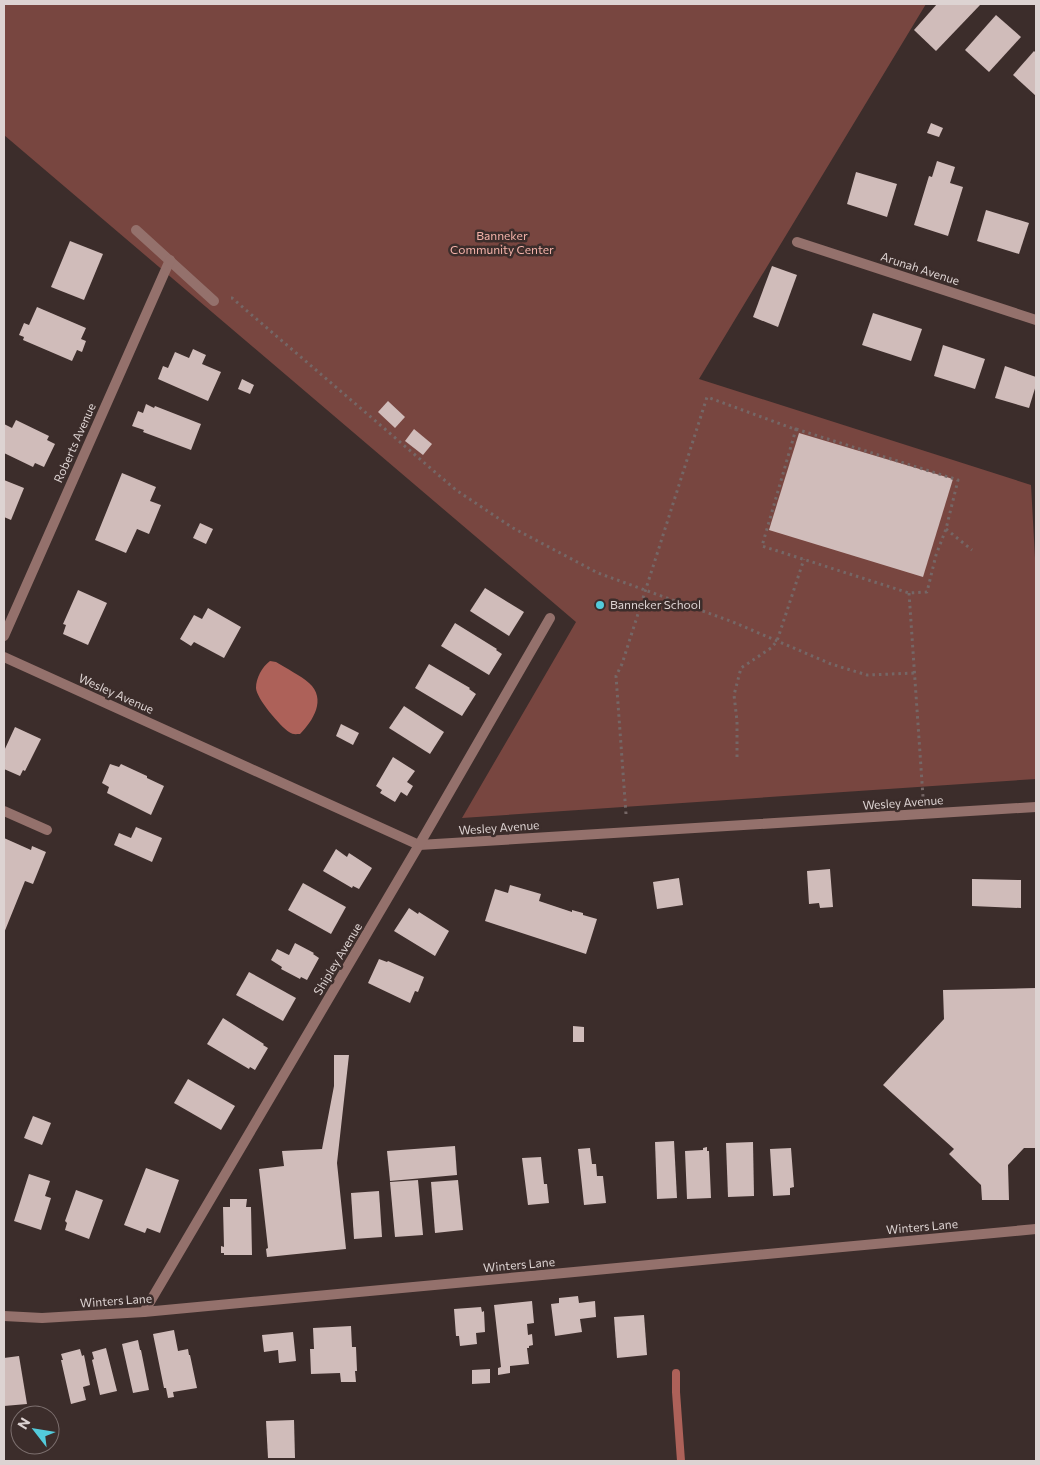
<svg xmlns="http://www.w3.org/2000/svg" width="1040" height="1465" viewBox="0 0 1040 1465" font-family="Commissioner,sans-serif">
<rect width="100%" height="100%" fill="#3c2d2b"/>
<!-- green -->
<path fill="#784640" d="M4,4H926L699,379L1031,485L1036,576V779L462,818L576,622L4,135Z"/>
<!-- water -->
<path fill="#ad6159" d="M270,661L276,662C287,669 300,675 309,683C327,699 313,721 300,734C296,734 293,735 289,732C281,727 256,698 256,688C256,678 262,667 270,661Z"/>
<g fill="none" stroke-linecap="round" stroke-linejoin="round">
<!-- stream -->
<path stroke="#ad6159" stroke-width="8" d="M676,1373V1392L681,1461"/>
</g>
<!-- building -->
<g fill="#d0bcba">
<path d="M937,4H981L936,51L914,30Z"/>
<path d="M996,15L1021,37L989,72L965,50Z"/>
<path d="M1034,51L1036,53V96L1013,75Z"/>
<path d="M931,123L943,128L939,137L927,133Z"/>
<path d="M937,161L955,167L950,183L963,187L948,236L914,225L929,176L932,177Z"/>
<path d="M856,172L897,184L887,217L847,204Z"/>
<path d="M986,210L1029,223L1019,254L977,241Z"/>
<path d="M70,241L103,254L84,300L51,287Z"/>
<path d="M772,266L797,275L778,327L753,317Z"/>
<path d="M37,307L86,328L81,339L86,341L82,352L77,350L72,361L23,340L24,337L19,335L24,323L29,325Z"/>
<path d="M873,313L922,329L911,361L862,345Z"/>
<path d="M943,345L985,359L975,389L934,376Z"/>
<path d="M193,349L206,355L202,364L221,372L208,401L158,379L163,366L168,368L175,352L189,358Z"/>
<path d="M1005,366L1036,377V385L1029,408L995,398Z"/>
<path d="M242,379L254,385L250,394L238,389Z"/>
<path d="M388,401L405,417L395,428L378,412Z"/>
<path d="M146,404L154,408L155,406L201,424L191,450L143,432L144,430L132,426L138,411L143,413Z"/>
<path d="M16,420L49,436L47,440L55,444L44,467L35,463L33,467L4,453L5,445H4V424L12,428Z"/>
<path d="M414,429L432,444L423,455L405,441Z"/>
<path d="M799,433L953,479L923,577L769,530Z"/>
<path d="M122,473L156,487L150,501L161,505L149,534L137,529L126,553L95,540Z"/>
<path d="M4,480L24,488L11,520L4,517Z"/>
<path d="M200,523L213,529L206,544L193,538Z"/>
<path d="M485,588L524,612L509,636L470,611Z"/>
<path d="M78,590L107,603L88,645L63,634L66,625L63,624Z"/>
<path d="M208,608L241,627L224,658L194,642L191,646L180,639L194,615L202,619Z"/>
<path d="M455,623L497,649L496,650L502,654L489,675L441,646Z"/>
<path d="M429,664L470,688L469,689L476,694L462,716L415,688Z"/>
<path d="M404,706L444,732L430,754L389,728Z"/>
<path d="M341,724L359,733L353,745L336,736Z"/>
<path d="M15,727L41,739L25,771L23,770L20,776L4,769V751Z"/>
<path d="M393,757L415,771L407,782L413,786L407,796L401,792L395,802L380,793L382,790L376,786Z"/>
<path d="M110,764L119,767L121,764L147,776V778L164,786L151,815L107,793L109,787L102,783Z"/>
<path d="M136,827L162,838L152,862L114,845L119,833L131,838Z"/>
<path d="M4,838L31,850L32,846L46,852L33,884L25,881L4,933Z"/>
<path d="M336,849L347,857L349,853L372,868L359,889L353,886L352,888L323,871Z"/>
<path d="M830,869L833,907L820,908L819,903L809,904L807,871Z"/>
<path d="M679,878L683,905L657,909L653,882Z"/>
<path d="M972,879L1021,880V908L972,906Z"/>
<path d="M303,883L346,907L331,934L288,910Z"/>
<path d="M510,885L541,894L539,901L572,912V910L583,913V915L597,919L586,954L485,921L495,889L508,893Z"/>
<path d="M409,908L418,914L419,912L449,931L435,956L394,931Z"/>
<path d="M295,943L314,953L313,954L319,958L307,980L301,977L300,979L281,969L282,967L271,960L277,949L289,955Z"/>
<path d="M379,959L387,962L388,961L424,977L418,992L415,991L410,1003L368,983Z"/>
<path d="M249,972L296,998L283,1021L236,995Z"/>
<path d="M1036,988V1148H1024L1008,1165L1009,1200H982L981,1185L949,1154L954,1149L883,1085L944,1019L943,990Z"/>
<path d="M223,1018L264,1044L263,1045L268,1048L255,1070L250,1067L249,1069L207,1044Z"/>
<path d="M573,1026L584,1027V1042H573Z"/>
<path d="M334,1055H349L337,1163L346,1249L267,1257L266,1249L268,1248L259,1169L284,1166L282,1151L322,1149L334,1086Z"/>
<path d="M188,1079L235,1106L221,1130L174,1103Z"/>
<path d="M33,1116L51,1123L42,1145L24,1138Z"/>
<path d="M674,1141L677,1198L657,1199L655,1142Z"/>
<path d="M753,1142L754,1196L728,1197L726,1143Z"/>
<path d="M455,1146L457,1175L390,1181L387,1151Z"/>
<path d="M707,1147V1151H709L711,1198L687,1199L685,1151L703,1150V1148Z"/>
<path d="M590,1148L592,1164H596L597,1176H603L606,1203L584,1205L578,1149Z"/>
<path d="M791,1148L794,1187L790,1188V1195L773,1196L770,1149Z"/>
<path d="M541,1157L544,1184H547L549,1203L528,1205L522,1158Z"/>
<path d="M146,1168L179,1180L160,1233L147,1228L145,1233L124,1225Z"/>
<path d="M29,1174L50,1181L45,1196L51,1198L41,1230L14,1221Z"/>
<path d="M418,1180L423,1235L395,1237L390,1182Z"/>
<path d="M458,1180L463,1230L435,1233L431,1182Z"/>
<path d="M76,1190L103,1200L89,1239L65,1230L67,1223L65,1221Z"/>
<path d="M379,1191L382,1237L354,1239L351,1193Z"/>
<path d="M230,1199H247L246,1207H251L252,1255H224V1253H221V1246L224,1247L223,1207H230Z"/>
<path d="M578,1296L579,1303L595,1301L596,1317L580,1319L582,1332L555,1336L551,1304L559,1303V1298Z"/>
<path d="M532,1301L534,1323L527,1324L528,1335L532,1334L533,1345L529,1346V1348H527L529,1364L510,1366V1373L498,1375V1368L501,1367L494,1305Z"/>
<path d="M481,1307L482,1312L484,1311L485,1332L476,1333L477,1344L460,1346L459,1336H456L454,1309Z"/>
<path d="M644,1315L647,1355L617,1358L614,1317Z"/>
<path d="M351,1326L352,1347H356L357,1371H355L356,1382H341L340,1373L311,1374L310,1349H314L313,1328Z"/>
<path d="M174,1330L178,1351L188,1349L189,1355H190L197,1388L173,1392L174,1397L168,1398L166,1388H164L153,1334Z"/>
<path d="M293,1332L296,1361L279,1363L278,1350L264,1352L262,1335Z"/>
<path d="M138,1340L140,1350H141L149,1390L133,1393L122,1344Z"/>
<path d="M106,1348L117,1391L100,1395L92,1360L94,1359L92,1352Z"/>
<path d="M80,1349L82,1356L84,1355L90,1385L83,1387L86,1400L71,1404L61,1360H63L61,1354Z"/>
<path d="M19,1356L27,1404L4,1406V1358Z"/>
<path d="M490,1369V1383L472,1384V1370Z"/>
<path d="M294,1420L295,1458H268L266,1421Z"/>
</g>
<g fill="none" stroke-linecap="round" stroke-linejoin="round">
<!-- path -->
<g stroke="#756766" stroke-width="3" stroke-dasharray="2.5 4" stroke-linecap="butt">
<path d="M231,298H232L456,490L513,528L598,573L733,622L831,664L867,675L915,673"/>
<path d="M796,429L958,480L946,529L936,555L927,592L909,593L762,546Z"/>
<path d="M946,529L972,550"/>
<path d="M909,593L923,797"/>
<path d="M737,757V721L734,695L741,668L771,648L777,641L804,559"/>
<path d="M626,814L616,676L622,664L707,397L797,430"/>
</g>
<!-- service -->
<g stroke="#94716c" stroke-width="10">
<path d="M136,230L214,301"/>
<path d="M4,811L47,830"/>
</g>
<!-- minor -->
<g stroke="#94716c" stroke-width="10">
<path d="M797,242L1036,320"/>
<path d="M4,636L170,260"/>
<path d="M4,657L419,845L1036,807"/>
<path d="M144,1312L419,845L550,618"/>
</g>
<!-- tertiary -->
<path stroke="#94716c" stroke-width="10" d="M4,1316L42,1318L144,1312L1036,1229"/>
</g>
<!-- markers -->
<circle fill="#53cbdb" stroke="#3c2d2b" stroke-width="2" cx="600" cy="605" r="5"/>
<g text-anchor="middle" stroke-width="5" stroke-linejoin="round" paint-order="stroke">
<!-- park labels -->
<g font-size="12" fill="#f5b3aa" stroke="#3c2d2b">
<text x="502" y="240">Banneker<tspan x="502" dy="14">Community Center</tspan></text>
</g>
<!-- street labels -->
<g font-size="12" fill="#ddd3d2" stroke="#3c2d2b">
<text transform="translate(920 269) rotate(18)" y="4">Arunah Avenue</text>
<text transform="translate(75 443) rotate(-66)" y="4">Roberts Avenue</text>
<text transform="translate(116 694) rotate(24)" y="4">Wesley Avenue</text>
<text transform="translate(903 803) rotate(-4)" y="4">Wesley Avenue</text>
<text transform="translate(499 828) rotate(-4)" y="4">Wesley Avenue</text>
<text transform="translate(338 959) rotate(-59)" y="4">Shipley Avenue</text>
<text transform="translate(922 1227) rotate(-5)" y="4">Winters Lane</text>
<text transform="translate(519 1265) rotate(-5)" y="4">Winters Lane</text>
<text transform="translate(116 1301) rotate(-4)" y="4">Winters Lane</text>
</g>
<!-- poi labels -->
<g font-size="12" fill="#ddd3d2" stroke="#3c2d2b" text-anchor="start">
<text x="610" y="609">Banneker School</text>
</g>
</g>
<!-- border -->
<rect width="1040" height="1465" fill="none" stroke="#ddd3d2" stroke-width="10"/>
<!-- north arrow -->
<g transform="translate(35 1430) rotate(301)"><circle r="24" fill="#3c2d2b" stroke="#7c6f6e"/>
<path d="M0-4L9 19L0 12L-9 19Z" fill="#53cbdb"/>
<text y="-8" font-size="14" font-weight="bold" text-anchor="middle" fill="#ddd3d2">N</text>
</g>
</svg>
